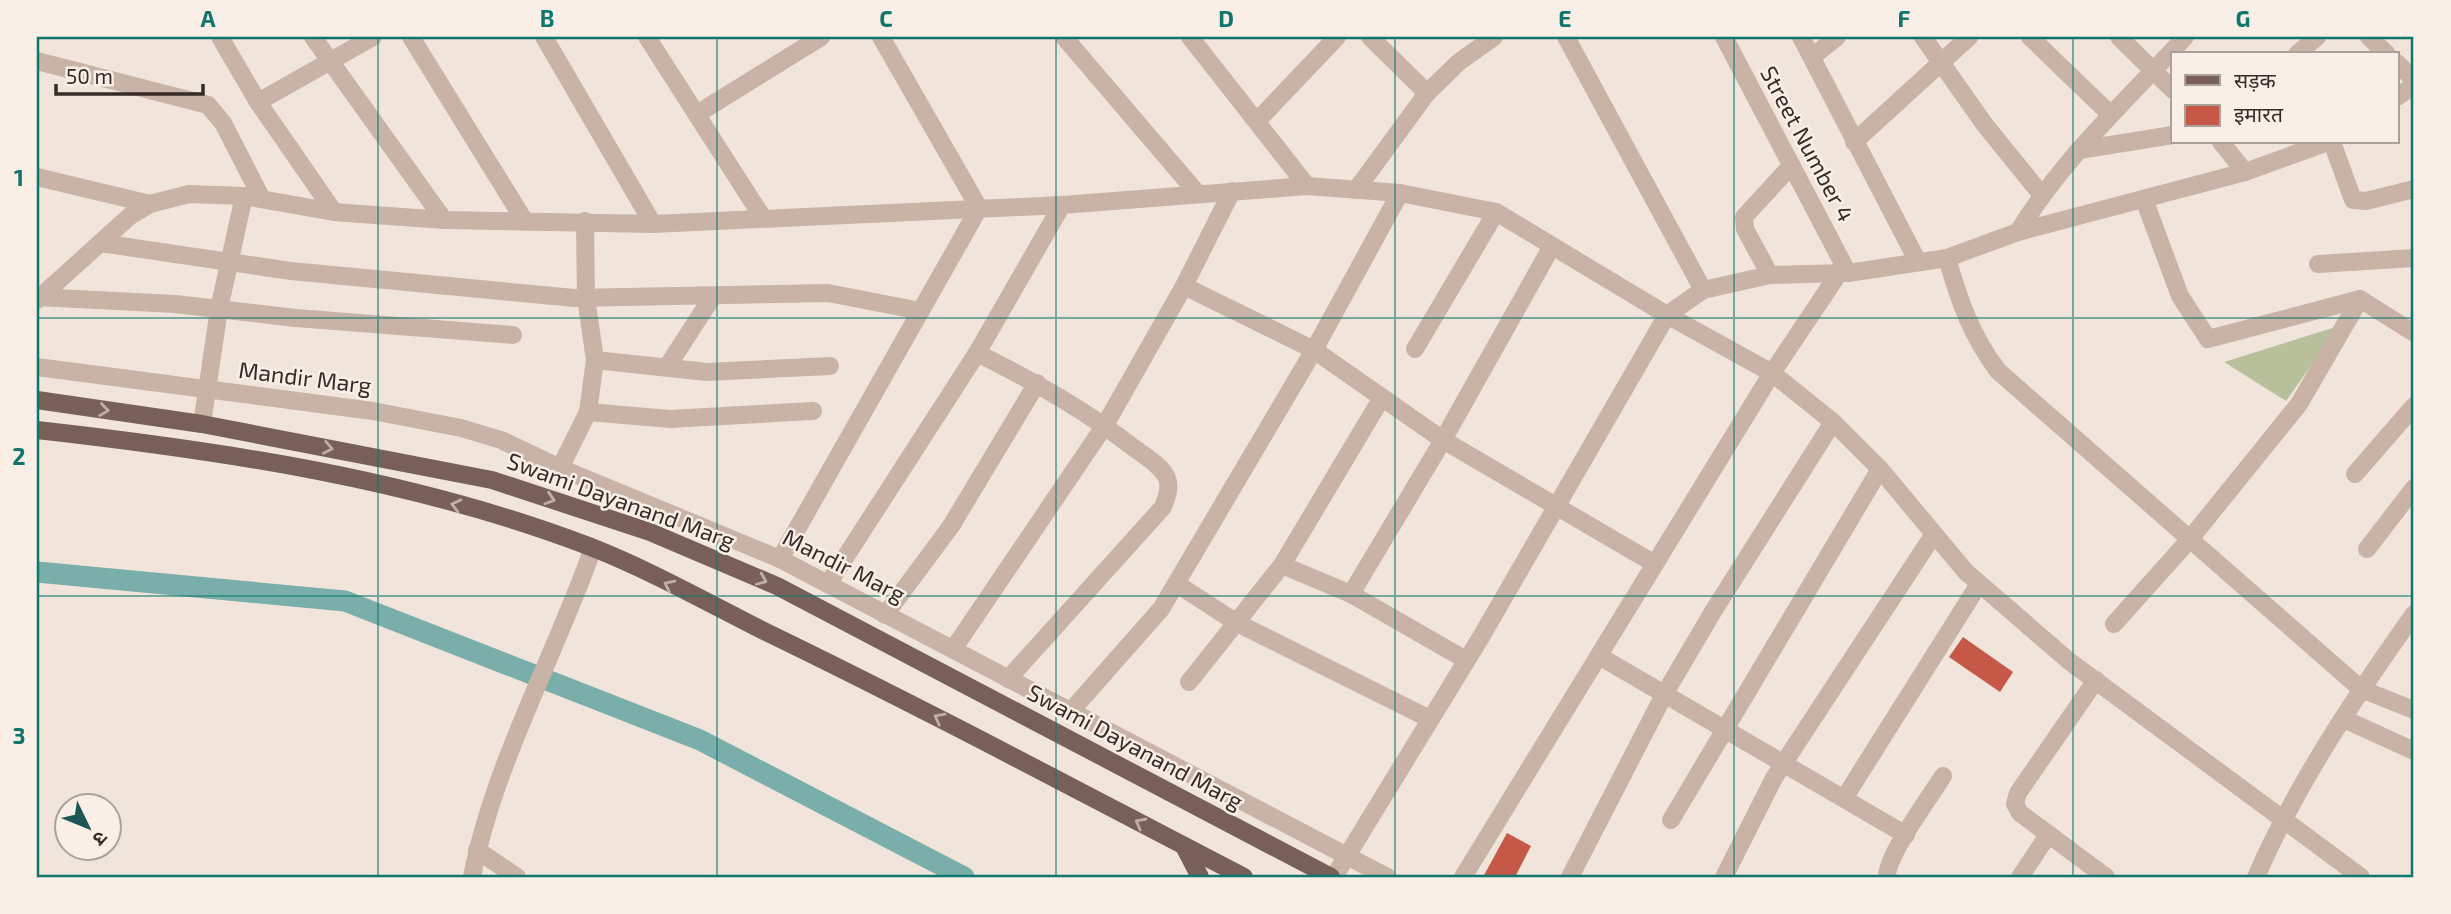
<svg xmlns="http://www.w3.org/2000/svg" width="2451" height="914" viewBox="0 0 2451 914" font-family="'Exo 2','Noto Sans Devanagari',sans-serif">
<rect width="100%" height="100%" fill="#f1e5db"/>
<!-- green -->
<path fill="#b8c09b" d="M2339,326L2286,401L2224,362Z"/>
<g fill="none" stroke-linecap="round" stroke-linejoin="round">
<!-- canal -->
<path stroke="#7aaeab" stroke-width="21" d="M37,572L345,601L700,740L964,877"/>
</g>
<!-- building -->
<g fill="#c55846">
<path d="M1963,637L2013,672L2000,692L1949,657Z"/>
<path d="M1507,833L1531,846L1515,877H1483Z"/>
</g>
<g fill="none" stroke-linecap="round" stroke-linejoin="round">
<!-- street -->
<g stroke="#c9b3a7" stroke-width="18">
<path d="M220,37L258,102L334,212"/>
<path d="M313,37L444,220"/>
<path d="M411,37L524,220"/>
<path d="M544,37L653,224"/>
<path d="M647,37L763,218"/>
<path d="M1064,37L1198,194"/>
<path d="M1190,37L1307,186"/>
<path d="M1370,37L1427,93"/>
<path d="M1566,37L1703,290"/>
<path d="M1724,37L1848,273"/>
<path d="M1801,37L1918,262"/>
<path d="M1923,37L1985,125L2041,194"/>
<path d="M2030,37L2110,114"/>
<path d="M2119,37L2173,90"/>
<path d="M2369,37L2387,54"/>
<path d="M2297,54L2317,37"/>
<path d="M1812,57L1837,37"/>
<path d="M37,61L208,105L223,123L262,199"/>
<path d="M2397,63L2414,80"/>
<path d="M2397,97L2414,85"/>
<path d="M258,102L373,37"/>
<path d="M697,114L821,37"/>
<path d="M1258,120L1337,37"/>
<path d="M1854,142L1969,37"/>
<path d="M2221,142L2245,172"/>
<path d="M2332,142L2353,200L2366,201L2414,189"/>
<path d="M2079,150L2173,135"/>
<path d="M37,177L150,204"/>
<path d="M1356,190L1427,93L1459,62L1494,37"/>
<path d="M2144,199L2180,296L2208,339L2360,299L2414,333"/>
<path d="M2018,232C2063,158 2127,100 2185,37"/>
<path d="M100,243L291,271L574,298L828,293L921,311"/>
<path d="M1947,258C1959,300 1971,335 1998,371L2361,689L2414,710"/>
<path d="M2318,264L2414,258"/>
<path d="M1770,275L1745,229L1744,217L1790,167"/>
<path d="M1184,286L1314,350L1443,440L1655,564"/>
<path d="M37,297L175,304L296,318L513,335"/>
<path d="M37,300L130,216L150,204L189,194L244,196L334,212L444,220L653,224L1062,205L1307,186L1400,193L1496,212L1667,315L1772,373L1833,422L1880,469L1966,572L2069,661L2361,877"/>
<path d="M1415,349L1496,212"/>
<path d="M977,353C1033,381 1085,410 1134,448C1145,456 1159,464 1166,476C1171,486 1167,497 1163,507L1008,679"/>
<path d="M595,360L707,372L830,366"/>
<path d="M37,367L373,411L461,428L501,440L560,468L780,559L1387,877"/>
<path d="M667,367L713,296"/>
<path d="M588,412L670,419L813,411"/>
<path d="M202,424L219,309L244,196"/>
<path d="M560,468L588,412L595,360L586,298L585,221"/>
<path d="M2355,474L2414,406"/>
<path d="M2367,549L2414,488"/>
<path d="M780,559L979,208L881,37"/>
<path d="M1282,565L1351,594L1466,660"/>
<path d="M828,584L977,353L1062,205"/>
<path d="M1177,584L1237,623L1430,719"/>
<path d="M1351,594L1443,440L1552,246"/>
<path d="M885,615L951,526L1037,383"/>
<path d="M2114,624L2190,539L2299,404L2360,299"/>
<path d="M954,648L1105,425L1184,286L1232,191"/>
<path d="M1599,656L1906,835"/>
<path d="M2096,680L2018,793L2015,804L2020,813L2106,877"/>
<path d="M1189,682L1282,565L1381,399"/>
<path d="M1070,712L1161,609L1314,350L1400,193"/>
<path d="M2344,719L2414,751"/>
<path d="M1845,797L1979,584"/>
<path d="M1671,820L1880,469"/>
<path d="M477,850L517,877"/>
<path d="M472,877C493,766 555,656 593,548"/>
<path d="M1334,877L1481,637L1667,315L1703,290L1770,275L1848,273L1947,258L2018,232L2245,172L2328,142"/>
<path d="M1463,877L1772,373L1839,273"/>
<path d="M1570,877L1665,693L1714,610L1833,422"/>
<path d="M1724,877L1774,778L1934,534"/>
<path d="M1887,877C1886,856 1930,797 1943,776"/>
<path d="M2020,877L2048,835"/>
<path d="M2256,877C2297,783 2355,697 2414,614"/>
</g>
<!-- primary -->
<g stroke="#786059" stroke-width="18">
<path d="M37,400L202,424L492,480L650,532L777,586L1331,877"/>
<path d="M37,430C224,451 414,479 591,547C652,571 710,604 768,633C929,711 1086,795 1244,877"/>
<path d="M1184,846L1200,877"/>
</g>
</g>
<!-- one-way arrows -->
<defs><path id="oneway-chevron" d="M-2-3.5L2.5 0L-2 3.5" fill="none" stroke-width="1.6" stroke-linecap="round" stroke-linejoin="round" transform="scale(1.75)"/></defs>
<g stroke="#bfafa7">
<use href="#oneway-chevron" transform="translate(104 410) rotate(8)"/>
<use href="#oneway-chevron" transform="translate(328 448) rotate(11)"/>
<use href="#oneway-chevron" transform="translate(550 499) rotate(18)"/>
<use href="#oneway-chevron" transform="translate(456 505) rotate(-166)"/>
<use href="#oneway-chevron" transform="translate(762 580) rotate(23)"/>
<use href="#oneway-chevron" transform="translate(669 585) rotate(-154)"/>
<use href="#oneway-chevron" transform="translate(939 718) rotate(-152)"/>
<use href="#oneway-chevron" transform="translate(1140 823) rotate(-152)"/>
</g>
<!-- grid -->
<path fill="none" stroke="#0f766e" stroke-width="2" stroke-opacity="0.55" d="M378,37V877M717,37V877M1056,37V877M1395,37V877M1734,37V877M2073,37V877M37,318H2414M37,596H2414"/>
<g text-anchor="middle" stroke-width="5" stroke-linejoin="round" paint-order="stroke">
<!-- street labels -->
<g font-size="23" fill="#362b28" stroke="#f9efe7">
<text transform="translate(1807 144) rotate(62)" y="8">Street Number 4</text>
<text transform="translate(305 378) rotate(7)" y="8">Mandir Marg</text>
<text transform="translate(621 501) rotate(20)" y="8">Swami Dayanand Marg</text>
<text transform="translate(844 566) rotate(27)" y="8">Mandir Marg</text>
<text transform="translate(1135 747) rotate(28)" y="8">Swami Dayanand Marg</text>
</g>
</g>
<!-- border -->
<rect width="2451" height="914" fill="none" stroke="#f9efe7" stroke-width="77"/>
<!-- legend -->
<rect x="2171" y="52" width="228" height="91" fill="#f9efe7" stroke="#aba19b" stroke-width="2"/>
<rect x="2185" y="75" width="35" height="10" fill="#786059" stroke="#aba19b" stroke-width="2"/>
<text x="2234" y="88" font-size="21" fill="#362b28">सड़क</text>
<rect x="2185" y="105" width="35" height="21" fill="#c55846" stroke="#aba19b" stroke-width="2"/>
<text x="2234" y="122" font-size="21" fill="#362b28">इमारत</text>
<!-- north arrow -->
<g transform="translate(88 827) rotate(133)"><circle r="33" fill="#f9efe7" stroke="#aba19b" stroke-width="2"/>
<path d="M0-5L12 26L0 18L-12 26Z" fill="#1d5755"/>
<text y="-10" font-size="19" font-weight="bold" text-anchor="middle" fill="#362b28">उ</text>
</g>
<!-- scale -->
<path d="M56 84v10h147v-10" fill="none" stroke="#362b28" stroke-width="3.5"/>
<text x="66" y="84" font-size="21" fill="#362b28" stroke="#f9efe7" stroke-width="5" paint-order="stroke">50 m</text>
<rect x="38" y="38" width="2374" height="838" fill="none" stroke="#0f766e" stroke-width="2.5"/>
<g font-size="23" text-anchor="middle" font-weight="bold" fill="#0f766e">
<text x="208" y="27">A</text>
<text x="547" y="27">B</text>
<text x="886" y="27">C</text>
<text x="1226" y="27">D</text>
<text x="1565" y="27">E</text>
<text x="1904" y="27">F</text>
<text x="2243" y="27">G</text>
<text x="19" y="186">1</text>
<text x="19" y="465">2</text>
<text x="19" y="744">3</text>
</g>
</svg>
